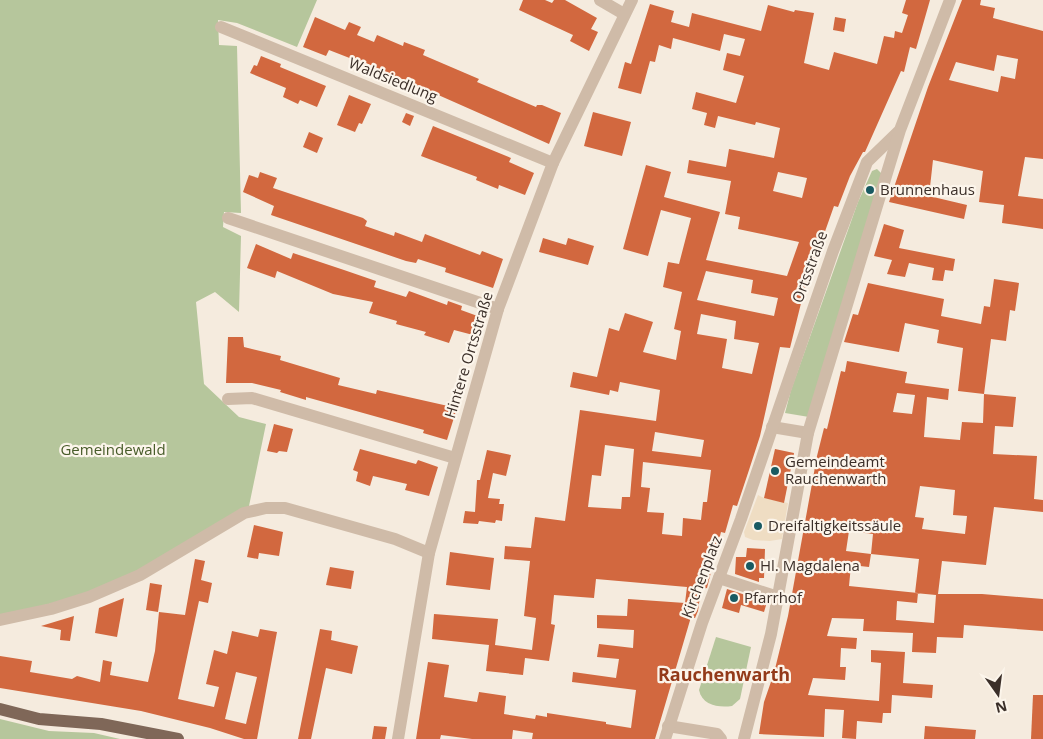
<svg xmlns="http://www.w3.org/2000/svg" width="1043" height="739" viewBox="0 0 1043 739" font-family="'Open Sans',sans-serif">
<rect width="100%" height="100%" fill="#f5ebde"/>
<!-- green -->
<g fill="#b6c69c">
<path d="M0,0H317L297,47L237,23L218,20L219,45L237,46L241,213L224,212L223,227L241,236L239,312L215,292L196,302L204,384L239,417L266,424L249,506C204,533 159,564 110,584C75,599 37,607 0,615Z"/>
<path d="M877,169L882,174L809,417L785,413L791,390L858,202L872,171Z"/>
<path d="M716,637L751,647L740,699L732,706C718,708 702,705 699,690Z"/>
<path d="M0,719L49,731L94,733L120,739H0Z"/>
</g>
<!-- plaza -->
<path fill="#efddc3" d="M758,495L764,498L788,503L782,539L770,541L753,540L745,537L744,532Z"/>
<!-- building -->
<g fill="#d2683f" fill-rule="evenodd">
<path d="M523,0H545L552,3L554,0H565L597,18L591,29L598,32L589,51L570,41L573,35L519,10Z"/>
<path d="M906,0H930L916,49L910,47L904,72L901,71L865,152H863L850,176L838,207L834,206L804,291L790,348L780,347L760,436L749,470L737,506L733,505L725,533L721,532L707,588L701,589L698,611L695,618L691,617L655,739H532L533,733L513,730L512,739H472L441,735L440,739H416L428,662L449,665L444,697L477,702L479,692L506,696L504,714L535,719L536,715L547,717V713L606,722V724L631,728L636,690L572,682L573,672L616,678L619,659L597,657L599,644L633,648L634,630L597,628V615L627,616L628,599L685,603L687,587L596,579L594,598L554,595L551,624L555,625L549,661L525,658L523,675L486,671L489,645L432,639L434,614L498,619L495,645L532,650L536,618L524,616L530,561L504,559L505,546L531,548L535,517L565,521L580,410L656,421L660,390L620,382L618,392L610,390L609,395L570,387L573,372L597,377L609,328L619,331L625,313L653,322L643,352L676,360L681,331L674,329L682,292L663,287L668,262L679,264L691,218L661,210L648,256L623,249L646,165L671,172L664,197L720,212L706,260L787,276L799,242L738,229L740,217L725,214L731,181L687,173L689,160L726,167L729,149L774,158L780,128L756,122L755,125L718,116L715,128L704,125L707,113L692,109L696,92L736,103L744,76L723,70L727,53L740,56L745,39L724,34L720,51L673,38L671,49L659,45L655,62L650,61L641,94L618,88L625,62L631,64L650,4L674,11L671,22L689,27L692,13L761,31L768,5L794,12L795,10L814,13L804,63L829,70L834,52L877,64L884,36L894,38L895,31L902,33L908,15L902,13ZM778,172L807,178L802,198L773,191ZM706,271L753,280L751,293L778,298L774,316L697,300ZM701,314L736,321L734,339L759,343L752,374L722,368L727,339L697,334ZM655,432L704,440L701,457L652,451ZM605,445L634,449L630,497H622L621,509L588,507L592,475L601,476ZM643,462L711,470L707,502H703L701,520L683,518L682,536L662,534L664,513L647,512L650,488L641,487Z"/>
<path d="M962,0H981L980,5L995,8L993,18L1043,31V159L1025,157L1018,196L1043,199V229L1002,223L1004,205L979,202L983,171L933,160L929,196L967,205L964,219L889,202L928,87ZM997,55L1018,59L1015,79L1001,76L998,92L949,80L956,62L994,71Z"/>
<path d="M315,17L345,30L349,22L361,27L357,35L374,42L377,35L403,46L404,42L425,50L423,55L479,79L477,82L536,107L537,105H542L561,113L549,144L366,63L365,64L329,50L326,56L303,47Z"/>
<path d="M835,17L846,19L844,32L833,30Z"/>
<path d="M261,56L281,64L280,67L326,86L317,107L300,100L298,104L283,97L286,88L250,73L254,65L257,66Z"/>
<path d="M349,95L371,104L362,124L359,123L355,132L337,125Z"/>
<path d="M593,112L631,122L622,156L584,146Z"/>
<path d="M406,113L414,116L410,126L402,122Z"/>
<path d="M433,126L511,158L509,162L534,173L525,195L499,185L498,189L476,180L477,177L421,156Z"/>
<path d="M309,132L323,138L317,153L303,147Z"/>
<path d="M260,172L277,178L273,188L363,218L367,221L365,226L394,236L395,232L422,242L425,234L480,255L482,251L503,259L493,288L445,272L446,268L418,259L416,263L406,261L271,215L274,206L243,192L249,175L258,178Z"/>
<path d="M884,224L904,230L899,248L955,259L953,271L945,270L943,281L932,280L934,268L909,263L905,277L887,274L892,260L874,256Z"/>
<path d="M543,238L566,245L568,238L594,246L588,265L539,252Z"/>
<path d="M256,244L291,259L293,253L344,270L376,281L374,287L406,297L409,291L447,305L448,301L462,306L461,310L483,318L477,336L454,330L449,343L424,335L426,332L396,324L397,321L369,313L373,302L333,294L277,271L275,278L247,268Z"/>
<path d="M994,279L1019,283L1015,311L1010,310L1006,341L991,339L984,394L958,391L963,348L937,343L939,330L905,323L899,352L844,342L853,314L858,315L868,283L944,299L941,316L981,324L984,306L990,307Z"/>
<path d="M228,337H243L244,347L281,356L280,360L340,378L338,385L376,394L377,390L457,408L447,440L423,433L424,430L306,397V400L280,392L281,390L252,383H226Z"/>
<path d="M847,361L907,372L905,383L949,389L948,400L927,397L924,437L960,440L962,422L983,423L984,394L1016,397L1013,427L995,426L993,454L1037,456L1034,499L1043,500V512L994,507L986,565L942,561L938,594H982L1043,599V631L964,625L963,638L937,637L936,653L912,652L913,633L863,631L864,619L832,618L827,636L857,638L856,649L841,648L840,667H846L845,680L813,678L808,695L879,701L881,663L871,662V650L905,652L903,683L933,685L932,698L892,695L891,713H883L882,723L857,721L856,739L842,738L844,710L825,709L824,737L759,734L764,702L774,673L788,616L817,456L824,428L827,429L841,371L845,372ZM897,393L915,395L912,414L893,412ZM920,486L955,490L953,515L967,516L965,534L922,529L924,518L915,517ZM849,531L873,534L871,554L846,551ZM871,554L919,559L915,593L936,595L934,623L896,620L897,601L917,603L918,593L849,586L851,565L869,567Z"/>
<path d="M274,424L293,429L287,452L279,451L277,453L267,451Z"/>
<path d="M360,449L416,464L418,460L438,467L429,496L405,490L407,484L373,476L370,486L356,481L358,472L353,470Z"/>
<path d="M775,449L794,453L784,503L764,498Z"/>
<path d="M487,450L511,455L506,476L493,473L488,498L500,499L499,504H504L502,521L496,520L495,523L479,521L478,524L463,523L465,511L475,512L477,480H480Z"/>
<path d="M254,525L283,532L279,556L259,553L258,559L247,557Z"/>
<path d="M747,548L765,549L764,578H759V582L735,574L736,557H746Z"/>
<path d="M450,552L494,558L490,590L446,585Z"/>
<path d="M195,559L205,561L201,580L212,583L208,603L199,601L178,699L214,707L219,687L206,684L214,650L227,654L232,631L258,637L260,629L277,632L257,739H244L210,728L141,711L0,688V656L32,661L30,672L72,679L77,676L100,682L103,660L112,662L110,675L148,682L155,651L159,612L185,615ZM236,672L257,677L246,724L225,719Z"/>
<path d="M330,567L354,571L351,589L326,585Z"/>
<path d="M150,583L162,585L158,612L146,610Z"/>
<path d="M727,589L767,602L764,612L741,605L739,613L722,608Z"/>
<path d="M124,598L117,637L95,633L99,608Z"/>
<path d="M74,616L70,641L60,640L61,630L41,626Z"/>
<path d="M320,629L332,631L331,640L358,646L352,674L326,668L311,739H298Z"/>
<path d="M1033,695H1043V739H1031Z"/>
<path d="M374,726L387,727L385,739H372Z"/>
<path d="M925,726L976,730L975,739H924Z"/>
</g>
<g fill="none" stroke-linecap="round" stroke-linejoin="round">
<!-- minor -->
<g stroke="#cfbba8" stroke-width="12">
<path d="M600,0L624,14"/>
<path d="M221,27L553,163"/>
<path d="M228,218L498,309"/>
<path d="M228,399L252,398L455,458"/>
<path d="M772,427L808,433"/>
<path d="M719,578L778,597"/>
<path d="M0,620L51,609L89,597L140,575L244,513L266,508H285L395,539L429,553"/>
<path d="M668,726L717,734L721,739"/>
<path d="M398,739L429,553L498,309L553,163L632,0"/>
<path d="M665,739L702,623L741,519L833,251L867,162L898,132"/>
<path d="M744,739L771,634L808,433L900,130L950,0"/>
</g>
<!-- major -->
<path stroke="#7f6758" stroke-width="12" d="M0,709L39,719L101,724L178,739"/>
</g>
<!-- markers -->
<g fill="#195a62" stroke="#fcf5eb" stroke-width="2">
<circle cx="870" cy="190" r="5"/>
<circle cx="775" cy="471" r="5"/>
<circle cx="758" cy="526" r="5"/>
<circle cx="750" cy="566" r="5"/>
<circle cx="734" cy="598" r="5"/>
</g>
<g text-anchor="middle" stroke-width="4.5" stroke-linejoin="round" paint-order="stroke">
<!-- street labels -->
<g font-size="15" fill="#3b2f29" stroke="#fcf5eb">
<text transform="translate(393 80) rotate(22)" y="5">Waldsiedlung</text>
<text transform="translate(810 267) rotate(-70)" y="5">Ortsstraße</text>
<text transform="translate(469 355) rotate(-73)" y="5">Hintere Ortsstraße</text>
<text transform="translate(702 577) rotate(-69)" y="5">Kirchenplatz</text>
</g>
<!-- poi labels -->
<g font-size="15" fill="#3b2f29" stroke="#fcf5eb" text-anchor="start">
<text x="880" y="195">Brunnenhaus</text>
<text x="785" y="467">Gemeindeamt<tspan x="785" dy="17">Rauchenwarth</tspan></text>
<text x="768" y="531">Dreifaltigkeitssäule</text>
<text x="760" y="571">Hl. Magdalena</text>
<text x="744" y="603">Pfarrhof</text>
</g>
<!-- park labels -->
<g font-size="15" fill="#485c2a" stroke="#fcf5eb">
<text x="113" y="455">Gemeindewald</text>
</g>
<!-- quarter labels -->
<g font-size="18" font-weight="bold" fill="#933a19" stroke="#fcf5eb">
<text x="724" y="681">Rauchenwarth</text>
</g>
</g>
<!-- north arrow -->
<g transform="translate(998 694) rotate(166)" stroke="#fcf5eb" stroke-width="4" paint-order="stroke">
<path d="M0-4L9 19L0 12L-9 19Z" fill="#3b2f29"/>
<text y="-8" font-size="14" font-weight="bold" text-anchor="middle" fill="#3b2f29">N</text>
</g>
</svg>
